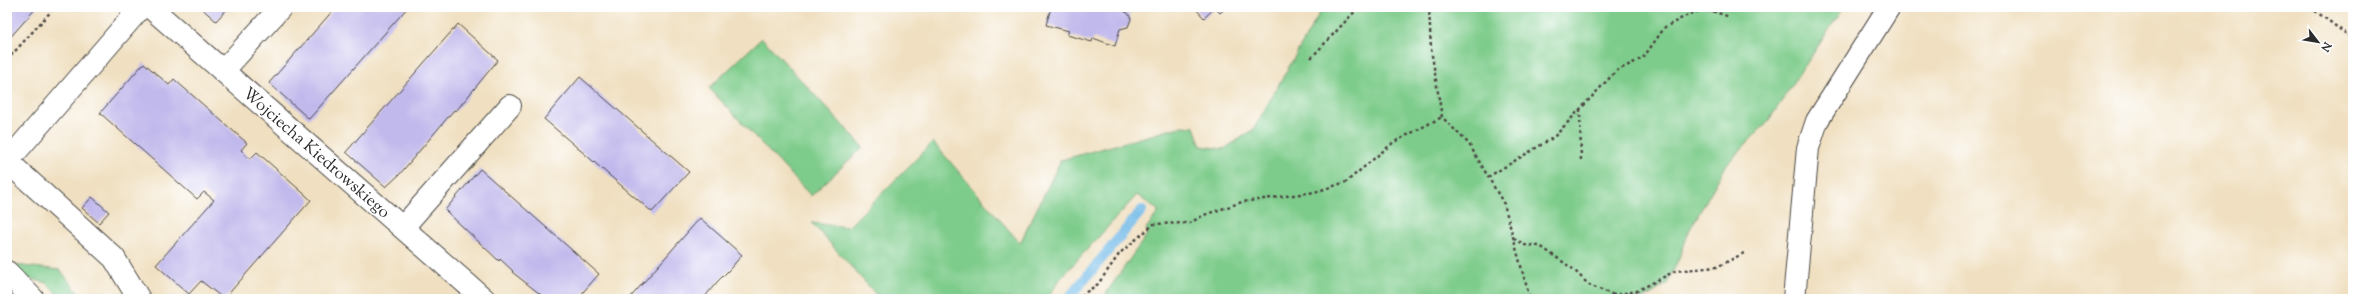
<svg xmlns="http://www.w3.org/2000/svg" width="2360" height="306" viewBox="0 0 2360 306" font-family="'Sorts Mill Goudy',serif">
<rect width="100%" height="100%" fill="#fff"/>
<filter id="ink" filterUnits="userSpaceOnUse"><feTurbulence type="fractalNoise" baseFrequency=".025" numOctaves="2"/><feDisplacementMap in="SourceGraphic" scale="8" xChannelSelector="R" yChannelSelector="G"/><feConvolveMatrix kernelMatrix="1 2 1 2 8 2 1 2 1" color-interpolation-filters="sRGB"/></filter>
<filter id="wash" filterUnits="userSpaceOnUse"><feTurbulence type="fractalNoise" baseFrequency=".012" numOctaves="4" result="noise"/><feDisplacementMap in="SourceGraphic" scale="16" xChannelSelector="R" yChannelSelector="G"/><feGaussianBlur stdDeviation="0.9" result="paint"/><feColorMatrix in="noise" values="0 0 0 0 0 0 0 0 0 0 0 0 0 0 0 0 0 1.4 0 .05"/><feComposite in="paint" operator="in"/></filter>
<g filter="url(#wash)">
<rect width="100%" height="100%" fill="#f0e0c1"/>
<!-- green -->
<g fill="#7ecc8b" stroke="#547c5b">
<path d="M1323,7H1844L1769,120L1727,164L1689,231L1681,254L1667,284L1644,299H1102L1148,233L1146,229L1159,211L1137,195L1060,279L1047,299H880L812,223L848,227L933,142L1020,243L1061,160L1183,126L1194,127L1201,146L1224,149L1253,130Z"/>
<path d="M762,38L863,147L811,196L709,88Z"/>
<path d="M14,265L60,270L83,299H62L47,283L26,278Z"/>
</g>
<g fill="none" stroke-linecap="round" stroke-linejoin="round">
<!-- stream -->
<path stroke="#6fb9e7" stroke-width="10" d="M1068,299L1142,210"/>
</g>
<g id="blocks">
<!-- building -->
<g fill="#c1b9ec">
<path d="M7,7H37L7,41Z"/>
<path d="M200,7H229L216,21Z"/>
<path d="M336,7H408L309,119L269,83Z"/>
<path d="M1048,7H1127L1125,12L1128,13L1131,19L1128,27L1120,29L1115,46L1093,38L1092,42L1067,35L1069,31L1046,25L1051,8Z"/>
<path d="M1194,7H1227L1220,13L1215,8L1204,18Z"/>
<path d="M458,24L498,60L456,111L454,110L399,175L386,187L346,152Z"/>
<path d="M144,63L169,85L174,79L176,81L247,143L241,150L250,159L257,152L311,200L224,299L201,281L189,294L156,265L214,200L204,192L197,199L100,113Z"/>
<path d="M580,77L689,172L652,212L544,119Z"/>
<path d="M480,169L599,274L577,299H543L540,294L512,272L513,271L500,259L499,261L445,210Z"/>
<path d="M92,197L109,212L99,223L82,208Z"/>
<path d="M700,218L742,255L730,269L717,282L703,299H629Z"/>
</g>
</g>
</g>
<g filter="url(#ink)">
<use href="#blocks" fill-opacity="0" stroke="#494642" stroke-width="1"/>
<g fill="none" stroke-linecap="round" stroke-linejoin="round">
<defs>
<g id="minor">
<path d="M150,7L484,299"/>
<path d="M223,71L281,7"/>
<path d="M7,161L114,258L139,299"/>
<path d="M7,162L141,7"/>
<path d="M403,227L510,106"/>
<path d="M7,272L33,299"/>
<path d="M1794,299L1808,148L1817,121L1889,7"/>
</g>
</defs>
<!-- minor casing -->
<use href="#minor" stroke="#494642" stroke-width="24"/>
<!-- path -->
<g stroke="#494642" stroke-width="2.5" stroke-dasharray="3 3" stroke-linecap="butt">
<path d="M1429,7L1431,49L1442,117L1469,144L1504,204L1530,299"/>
<path d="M2310,7L2353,39"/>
<path d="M1311,58L1359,7"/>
<path d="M7,60L55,7"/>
<path d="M1580,109L1581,161"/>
<path d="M1488,177L1554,137L1616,71L1643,58L1665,27L1690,14L1706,9L1730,17"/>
<path d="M1514,238L1525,245L1540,246L1573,269L1589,285L1614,295"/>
<path d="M1076,299L1098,284L1120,253L1154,224L1190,223L1204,215L1242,202L1315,192L1346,182L1394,142L1442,117"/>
<path d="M1607,299L1614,295L1637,291L1675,271L1717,267L1746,252"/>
</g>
<!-- minor -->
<use href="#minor" stroke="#fff" stroke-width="22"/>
</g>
</g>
<g text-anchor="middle" stroke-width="3.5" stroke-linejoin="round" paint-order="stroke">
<!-- street labels -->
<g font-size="17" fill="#2b2b2b" stroke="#fff">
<text transform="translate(317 152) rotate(41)" y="6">Wojciecha Kiedrowskiego</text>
</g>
</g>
<!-- margin -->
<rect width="2360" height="306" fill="none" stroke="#fff" stroke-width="24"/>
<!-- north arrow -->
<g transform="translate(2318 42) rotate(121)" stroke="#ffffff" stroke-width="3" paint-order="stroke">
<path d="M0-3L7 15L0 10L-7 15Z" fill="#2b2b2b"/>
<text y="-6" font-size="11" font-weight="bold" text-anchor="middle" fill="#2b2b2b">N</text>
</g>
</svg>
